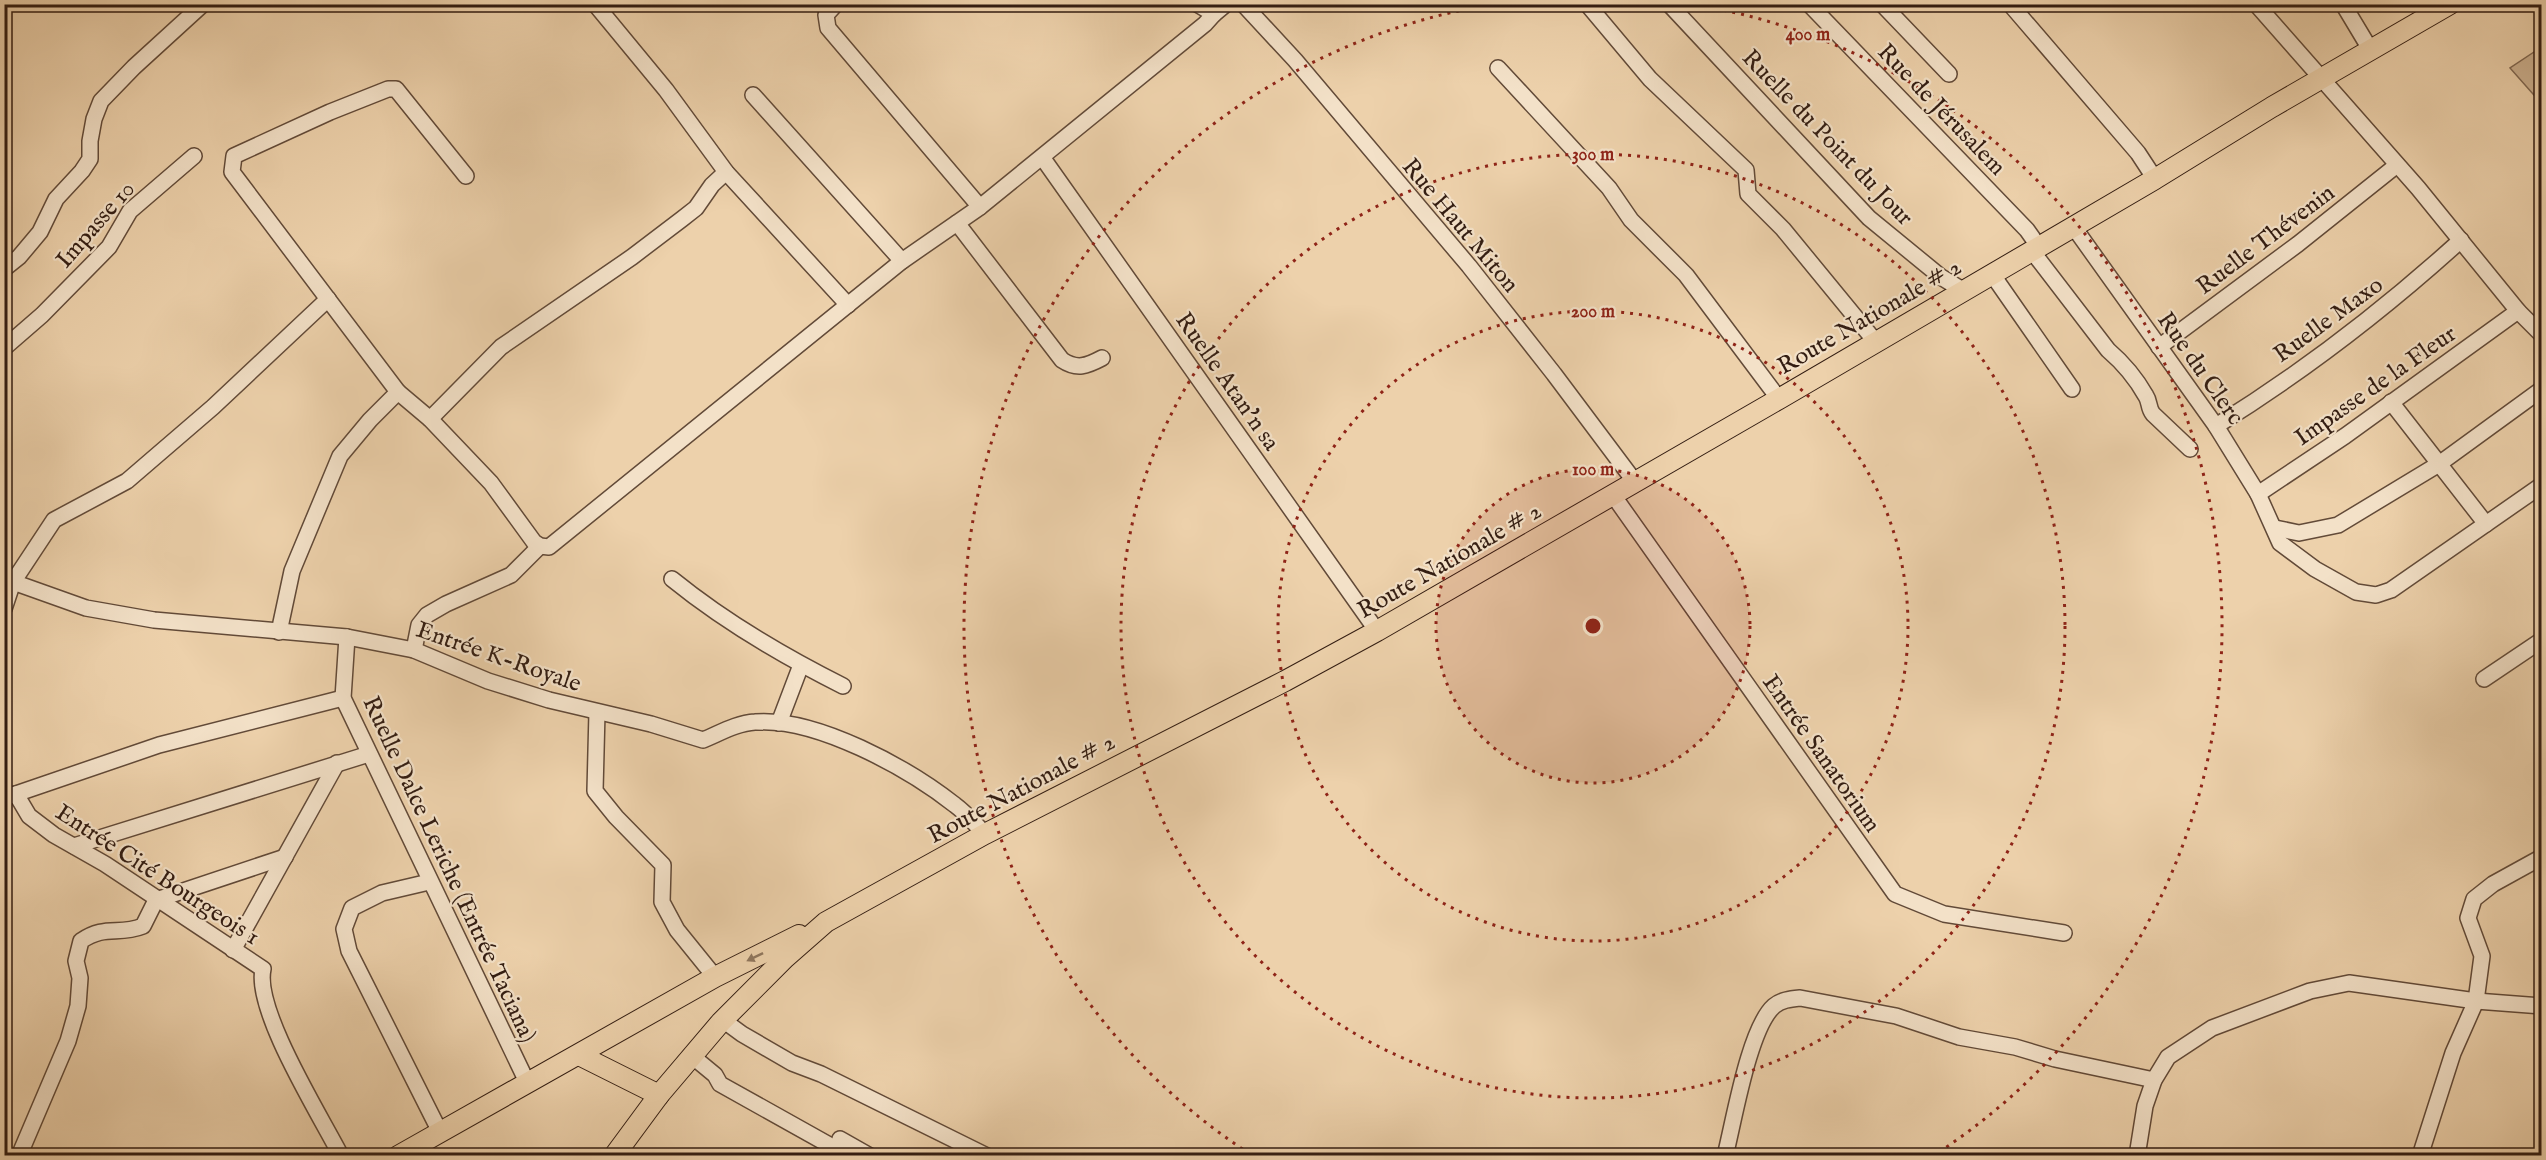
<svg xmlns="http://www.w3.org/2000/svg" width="2546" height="1160" viewBox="0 0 2546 1160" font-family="'IM FELL English',serif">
<rect width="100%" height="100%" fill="#edd1ab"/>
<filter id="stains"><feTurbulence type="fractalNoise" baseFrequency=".00333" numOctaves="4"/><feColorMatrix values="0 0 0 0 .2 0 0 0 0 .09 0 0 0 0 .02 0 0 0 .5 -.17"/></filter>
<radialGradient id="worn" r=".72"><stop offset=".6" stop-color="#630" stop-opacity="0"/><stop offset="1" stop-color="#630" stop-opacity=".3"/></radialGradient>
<!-- green -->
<path fill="#cdb291" stroke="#806852" stroke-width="1.5" d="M2540,48L2542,49L2541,103L2510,68Z"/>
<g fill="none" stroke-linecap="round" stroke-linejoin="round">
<defs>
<g id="minor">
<path d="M595,4L666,90L726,172L848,305"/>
<path d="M836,4L826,15L828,28L980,207"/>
<path d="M1197,4L1214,14L1226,4"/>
<path d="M1243,4L1295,60L1469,266L1554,374L1635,482"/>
<path d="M1587,4L1650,79L1746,170L1748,194L1783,229L1875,341"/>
<path d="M1669,4L1869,218L1941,277L1964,291"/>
<path d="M1809,4L2027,230L2039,247"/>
<path d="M1882,4L1949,74"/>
<path d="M2010,4L2138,153L2155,179"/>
<path d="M2256,4L2418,188L2518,311L2542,335"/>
<path d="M2343,4L2370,49"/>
<path d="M1498,68L1609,188L1631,220L1686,275L1779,399"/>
<path d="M753,95L902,261"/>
<path d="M1042,157L1377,631"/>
<path d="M957,223L1062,360C1077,370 1087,366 1102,358"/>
<path d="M2073,226L2216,426L2258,494L2280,543L2315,569L2356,592L2376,595L2391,590L2542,485"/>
<path d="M2032,251L2108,350C2122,362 2137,380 2146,396C2150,402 2148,408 2153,414L2190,449"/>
<path d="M4,269L19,257L40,232L56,199L82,171L90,159V141L94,119L101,101L134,67L203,4"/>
<path d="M1992,274L2072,389"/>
<path d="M2159,347L2298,244L2397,165"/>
<path d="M4,348L42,315L109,247L130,211L194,156"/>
<path d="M398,392L430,419L491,483L534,542L540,546L549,547L902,261L980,207L1205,24L1214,14"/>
<path d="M2391,402L2486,524"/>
<path d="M430,419L501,347L632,257L682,219L696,208L712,185L726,172"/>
<path d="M2216,426C2303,372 2385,309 2461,240"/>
<path d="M2258,494L2345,436L2518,311"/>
<path d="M1613,495L1895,894L1944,914L2064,933"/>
<path d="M2275,528L2299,533L2338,525L2439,464L2542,389"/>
<path d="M4,576L13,582L86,608L154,620L347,637L414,650L488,681L549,700L651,724L703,740C720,733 737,723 755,722C816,717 908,768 955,805C966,813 975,824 985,834"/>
<path d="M672,579C725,622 783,656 843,686"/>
<path d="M4,609L13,582L54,520L127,481L213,407L328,299"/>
<path d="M279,632L292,571L340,456L370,420L398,392L232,172L234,156L330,112L388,89H396L466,176"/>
<path d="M347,637L343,698L527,1082"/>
<path d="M414,650L419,625L427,615L446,604L511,575L540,546"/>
<path d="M2484,679L2542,640"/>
<path d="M597,712L595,791L616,817L663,865L662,902L677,930L715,977"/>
<path d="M779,723L801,665"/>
<path d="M16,794L29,816L54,835L105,864L263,969C254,1010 320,1115 341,1156"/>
<path d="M4,798L159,745L343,698"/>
<path d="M74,846L369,754"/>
<path d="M429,882L382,893L352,908L344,929L349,951L440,1132"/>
<path d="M233,950L337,763"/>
<path d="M721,1022L727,1023L742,1034L792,1063L821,1074L987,1156"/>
<path d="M692,1056L715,1075L720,1084L849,1156"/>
<path d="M840,1139L870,1156"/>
<path d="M19,1156L68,1041L78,1006L80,978L76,961L81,941C106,924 118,936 143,926L156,900L285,857"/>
<path d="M1725,1156C1734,1121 1749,1028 1774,1006C1781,1000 1790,999 1800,998L1896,1016L1959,1037L2015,1047L2055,1059L2154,1080"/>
<path d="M2137,1156L2145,1106L2154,1080L2168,1057L2212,1028L2310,991L2349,983L2476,1001L2542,1006"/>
<path d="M2420,1156L2453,1053L2476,1001L2482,956L2468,918L2474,899L2493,884L2542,857"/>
</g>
<g id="major">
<path d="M579,1055L659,1095"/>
<path d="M398,1156L715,977L799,935"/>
<path d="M614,1156L659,1095L721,1022L785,958L826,922L985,834L1285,681L1377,631L1779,399L2155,179L2272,107L2450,4"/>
</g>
</defs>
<!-- minor casing -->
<use href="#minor" stroke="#624a38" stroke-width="18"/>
<!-- major casing -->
<use href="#major" stroke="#331d12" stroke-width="22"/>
<!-- minor -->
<use href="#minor" stroke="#f3e1c8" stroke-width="15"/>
<!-- major -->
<use href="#major" stroke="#edd1ab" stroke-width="20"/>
</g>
<!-- one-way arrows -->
<defs><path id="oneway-solid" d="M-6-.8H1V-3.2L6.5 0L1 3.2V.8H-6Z" transform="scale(1.5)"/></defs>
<use fill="#90775e" href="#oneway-solid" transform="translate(755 957) rotate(154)"/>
<!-- distance rings -->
<circle cx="1593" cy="626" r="157" fill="#8f2418" fill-opacity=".12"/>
<g fill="none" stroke="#8f2418" stroke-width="3" stroke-dasharray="3 6">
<circle cx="1593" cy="626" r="157"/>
<circle cx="1593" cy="626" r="315"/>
<circle cx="1593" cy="626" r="472"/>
<path d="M1250 1154A630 630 0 0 1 1489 5M1697 5A630 630 0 0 1 1936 1154"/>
</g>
<g text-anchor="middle" stroke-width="4.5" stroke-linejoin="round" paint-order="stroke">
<!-- street labels -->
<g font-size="24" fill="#331d12" stroke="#f3e1c8">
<text transform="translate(1942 109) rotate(46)" y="8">Rue de Jérusalem</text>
<text transform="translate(1828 137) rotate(46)" y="8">Ruelle du Point du Jour</text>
<text transform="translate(95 224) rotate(-49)" y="8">Impasse 10</text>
<text transform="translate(1461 225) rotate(50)" y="8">Rue Haut Miton</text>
<text transform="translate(2265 239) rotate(-37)" y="8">Ruelle Thévenin</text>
<text transform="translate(1869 316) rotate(-30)" y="8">Route Nationale # 2</text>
<text transform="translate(2328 319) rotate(-36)" y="8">Ruelle Maxo</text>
<text transform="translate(2201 368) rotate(55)" y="8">Rue du Clerc</text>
<text transform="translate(1228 381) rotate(55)" y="8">Ruelle Atan'n sa</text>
<text transform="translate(2375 385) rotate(-35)" y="8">Impasse de la Fleur</text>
<text transform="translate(1449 560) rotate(-30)" y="8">Route Nationale # 2</text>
<text transform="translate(499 656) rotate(19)" y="8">Entrée K-Royale</text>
<text transform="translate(1822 753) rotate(55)" y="8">Entrée Sanatorium</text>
<text transform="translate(1021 788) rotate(-28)" y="8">Route Nationale # 2</text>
<text transform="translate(450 869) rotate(65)" y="8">Ruelle Dalce Leriche (Entrée Taciana)</text>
<text transform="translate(158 874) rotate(33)" y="8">Entrée Cité Bourgeois 1</text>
</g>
</g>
<circle cx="1593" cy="626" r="9" fill="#8f2418" stroke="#f3e1c8" stroke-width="3"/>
<g font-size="18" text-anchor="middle" font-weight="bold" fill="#8f2418" stroke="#f3e1c8" stroke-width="4.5" stroke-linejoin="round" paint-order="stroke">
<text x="1808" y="40">400 m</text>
<text x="1593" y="160">300 m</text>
<text x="1593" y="317">200 m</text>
<text x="1593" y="475">100 m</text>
</g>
<!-- margin -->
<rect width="2546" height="1160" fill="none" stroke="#edd1ab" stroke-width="24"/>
<rect x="6" y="6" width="2534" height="1148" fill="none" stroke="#331d12" stroke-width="3"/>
<rect x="12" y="12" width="2522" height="1136" fill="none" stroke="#331d12" stroke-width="1.5"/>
<rect width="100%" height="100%" filter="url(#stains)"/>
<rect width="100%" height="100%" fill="url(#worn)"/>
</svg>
